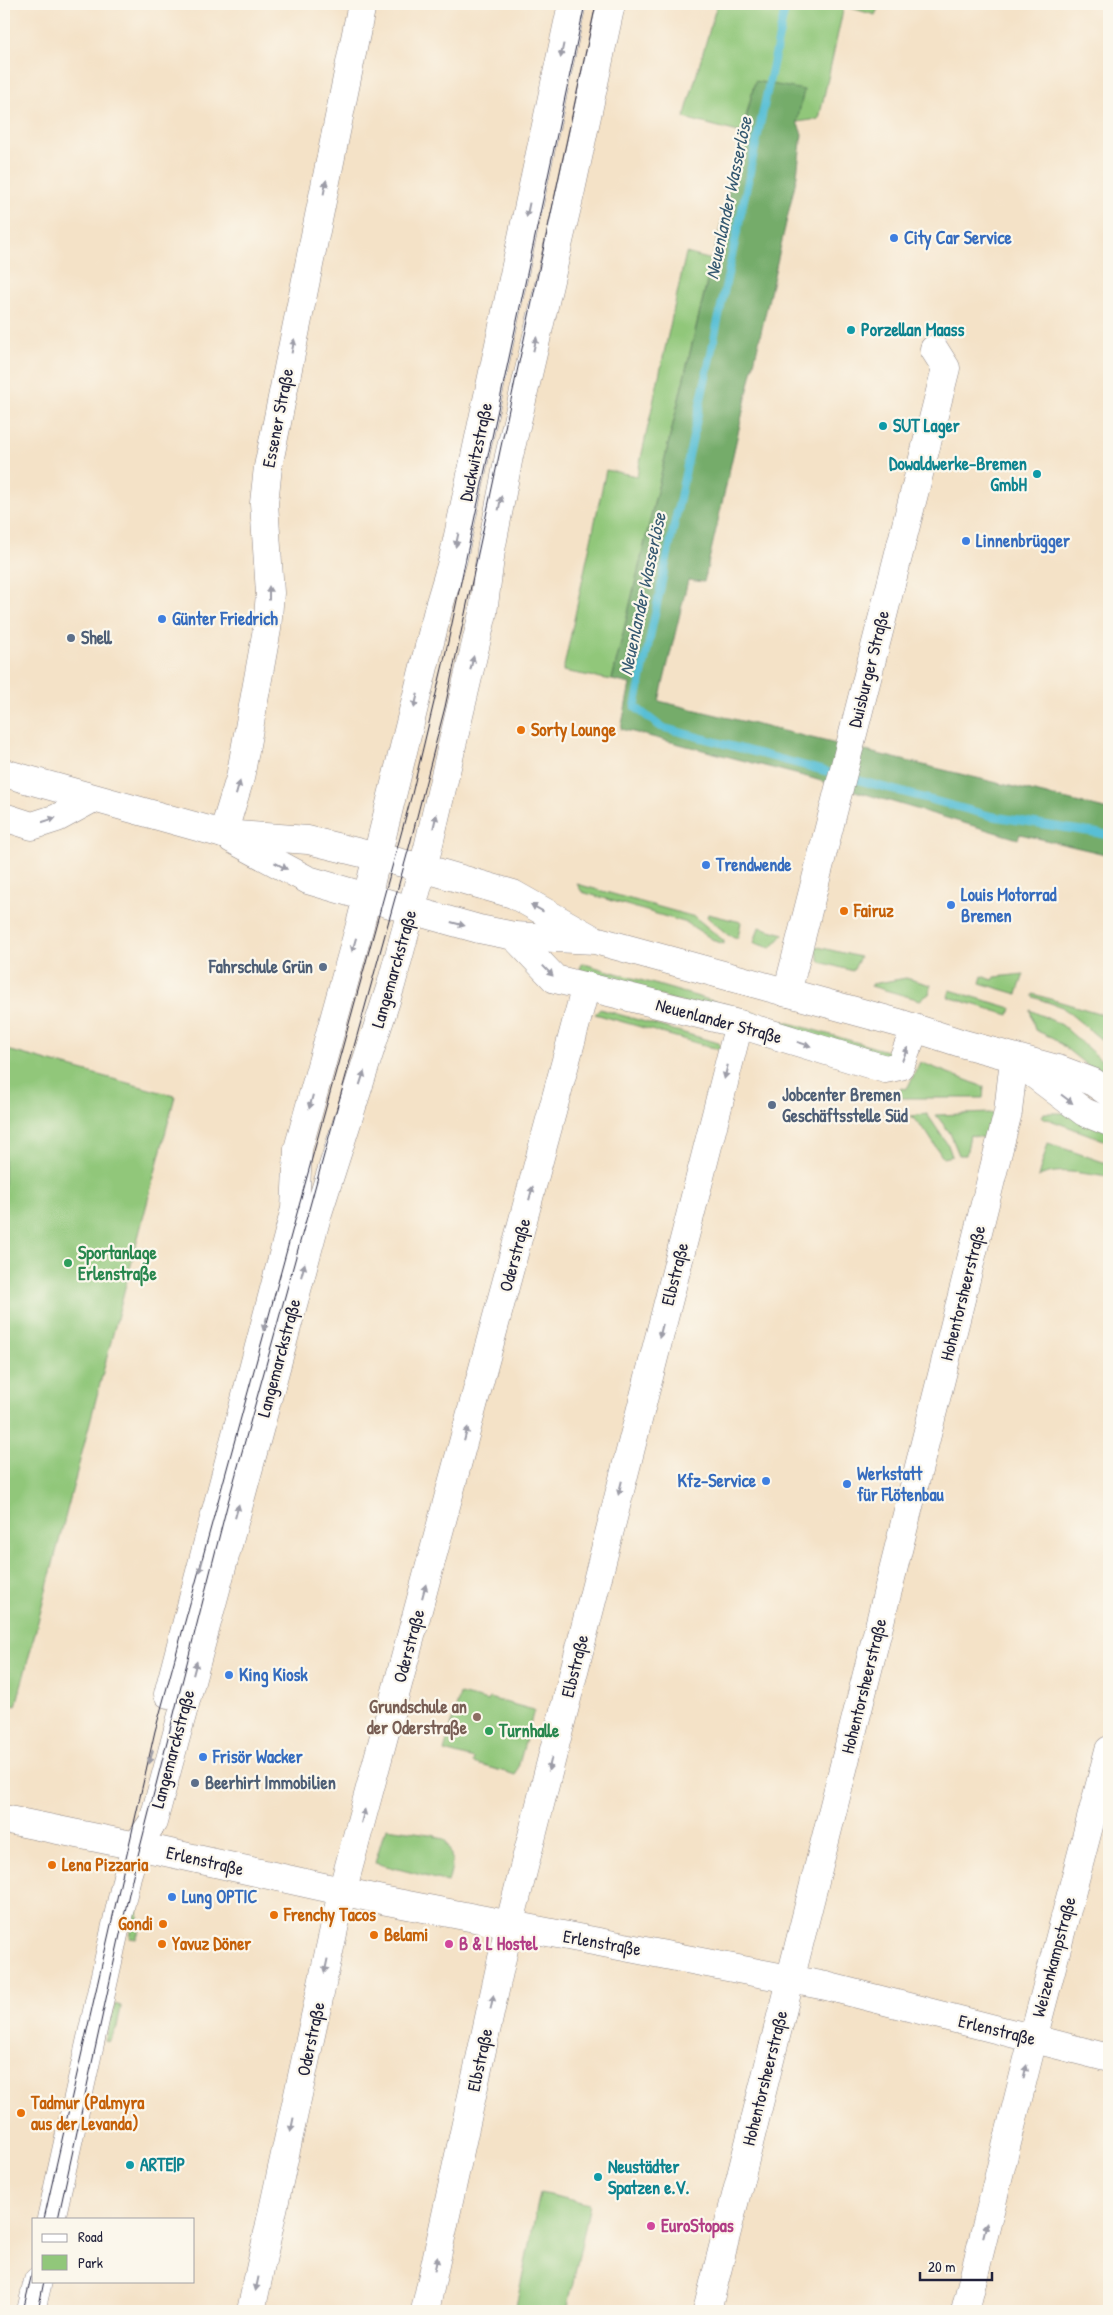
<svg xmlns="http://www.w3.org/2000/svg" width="1113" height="2315" viewBox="0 0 1113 2315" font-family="'Patrick Hand',sans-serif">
<rect width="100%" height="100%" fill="#fbf7ec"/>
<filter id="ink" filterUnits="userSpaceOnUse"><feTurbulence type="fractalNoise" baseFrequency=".02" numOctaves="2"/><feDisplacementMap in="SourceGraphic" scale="10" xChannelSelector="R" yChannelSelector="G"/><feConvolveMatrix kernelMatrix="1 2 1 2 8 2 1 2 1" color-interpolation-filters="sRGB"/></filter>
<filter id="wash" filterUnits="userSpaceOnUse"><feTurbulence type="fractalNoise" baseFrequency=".0096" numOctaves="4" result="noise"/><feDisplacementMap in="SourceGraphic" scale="20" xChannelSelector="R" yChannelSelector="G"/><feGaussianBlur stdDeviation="1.12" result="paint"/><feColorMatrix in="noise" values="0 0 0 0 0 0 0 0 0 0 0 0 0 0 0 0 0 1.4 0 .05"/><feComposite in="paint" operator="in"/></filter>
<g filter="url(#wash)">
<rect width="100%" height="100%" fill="#f4e2c7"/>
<!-- green -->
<g fill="#91c77a" stroke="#5a745a">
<path d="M717,4H757L774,8V4H880L875,15L844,6L819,119L797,122L803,91L755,81L742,133L684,118Z"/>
<path d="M686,253L712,260L612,680L563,671L606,470L637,476Z"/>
<path d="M577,884L695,917L724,941V944L715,941L687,923L582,892Z"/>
<path d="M708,914L741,922L738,938L728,935L707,917Z"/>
<path d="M759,927L784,934L771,948L754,943Z"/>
<path d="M814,946L860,957L853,971L820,962Z"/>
<path d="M581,963L890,1052L887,1061L580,973Z"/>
<path d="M1024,974L1017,994L980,983L982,976L993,980L995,977Z"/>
<path d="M906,978L931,985L929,994L920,1000L871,986L872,984Z"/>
<path d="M950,990L1011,1008L1009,1015L948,997Z"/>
<path d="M1033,994L1109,1016V1046L1062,1007L1033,997Z"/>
<path d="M600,1009L719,1043L721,1050L595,1014Z"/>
<path d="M1030,1010L1062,1025L1109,1067V1083L1053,1038L1035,1030Z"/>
<path d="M4,1049L175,1096L16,1706L4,1703Z"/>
<path d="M920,1062L984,1087L983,1098H897L901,1088L905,1089L908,1087Z"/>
<path d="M990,1113L996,1115L990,1139L970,1135L966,1155H959L950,1133L936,1115Z"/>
<path d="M1044,1113H1064L1109,1131V1142L1042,1117Z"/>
<path d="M927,1114L948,1145L952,1156L943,1158L927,1133L911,1116Z"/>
<path d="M1048,1143L1109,1164V1177C1087,1175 1058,1166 1038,1177Z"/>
<path d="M460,1694L488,1701L489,1698L534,1710L516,1775L473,1763L474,1759L444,1751Z"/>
<path d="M387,1828L436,1835L435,1837L444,1839C454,1853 453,1867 448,1882L375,1863L384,1832H386Z"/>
<path d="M135,1907L138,1908L139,1931L136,1939L130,1938Z"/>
<path d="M115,2004L121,2006L117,2027L109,2042L105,2041Z"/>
<path d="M540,2193L590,2204L567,2311H515Z"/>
</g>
<!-- forest -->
<path fill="#74ac6a" stroke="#4b6752" d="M755,81L804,90L797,122L802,134L797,175L704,582L688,580L659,701L1109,810V855L1020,834L1018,839L811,778L621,729L630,684L612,680Z"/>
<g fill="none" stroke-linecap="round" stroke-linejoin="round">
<!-- stream -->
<path stroke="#58bfd5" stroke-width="8" d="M786,4L635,707L661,727L991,816L1109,835"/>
</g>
</g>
<g filter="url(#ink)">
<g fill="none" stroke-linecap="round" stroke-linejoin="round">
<defs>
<g id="minor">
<path d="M4,817L32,826L57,818L92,799"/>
<path d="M223,834L240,778L267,629L270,593L264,503L268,467L362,4"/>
<path d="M423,868L513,894L589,937"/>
<path d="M411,910L479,929L514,936L595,940L899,1023L964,1044L1061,1070L1093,1082L1109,1093"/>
<path d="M514,936L555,979L739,1024L885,1069L900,1066L915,1029"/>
<path d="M787,993L946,368L934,349"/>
<path d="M1023,1066L1084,1112L1109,1122"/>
<path d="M4,1819L161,1851L382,1900L826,1986L1109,2058"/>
<path d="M251,2311L342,1892L586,986"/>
<path d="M425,2311L509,1926L739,1024"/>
<path d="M707,2311L1008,1112L1014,1059"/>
<path d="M965,2311L1033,2039L1109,1750"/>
</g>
<g id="major">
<path d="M4,773L223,834L308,840L423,868"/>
<path d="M232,839L308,880L411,910"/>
<path d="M168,1694L295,1209L298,1149L360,925L439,606L453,559L572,4"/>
<path d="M51,2219L127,1876L136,1846L153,1822L317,1216L391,985L428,848L483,613L491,550L509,456L571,190L611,4"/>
<path d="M31,2311L38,2281"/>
</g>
</defs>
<!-- minor casing -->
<use href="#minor" stroke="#8b8281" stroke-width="29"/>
<!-- major casing -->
<use href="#major" stroke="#8b8281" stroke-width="29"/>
<!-- minor -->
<use href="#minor" stroke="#fff" stroke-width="28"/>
<!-- major -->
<use href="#major" stroke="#fff" stroke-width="28"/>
<!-- tram -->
<g stroke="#22223b" stroke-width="1">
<path d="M44,2219L155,1731L412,794L445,656L585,4"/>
<path d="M58,2219L133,1875L227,1506L410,844L445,707L596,4"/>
<path d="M23,2311L34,2265"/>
<path d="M38,2311L44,2281"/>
</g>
</g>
<!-- one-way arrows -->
<defs><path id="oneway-solid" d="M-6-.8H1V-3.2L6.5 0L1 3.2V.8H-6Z" transform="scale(1.25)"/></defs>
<g fill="#9c9ca7">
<use href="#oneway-solid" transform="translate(562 51) rotate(102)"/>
<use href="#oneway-solid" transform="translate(325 187) rotate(-79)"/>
<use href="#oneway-solid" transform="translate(528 210) rotate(102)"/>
<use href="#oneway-solid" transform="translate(535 344) rotate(-77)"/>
<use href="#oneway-solid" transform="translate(293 346) rotate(-79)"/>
<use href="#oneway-solid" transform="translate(500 503) rotate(-79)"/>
<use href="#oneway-solid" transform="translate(457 540) rotate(102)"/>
<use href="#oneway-solid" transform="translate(269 593) rotate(-90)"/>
<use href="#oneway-solid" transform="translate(472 663) rotate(-77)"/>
<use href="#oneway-solid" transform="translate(416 701) rotate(104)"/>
<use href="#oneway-solid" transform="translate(238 788) rotate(-74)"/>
<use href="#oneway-solid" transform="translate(49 820) rotate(-18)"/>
<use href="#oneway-solid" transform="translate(435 821) rotate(-77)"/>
<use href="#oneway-solid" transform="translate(281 866) rotate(28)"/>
<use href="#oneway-solid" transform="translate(537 908) rotate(-151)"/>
<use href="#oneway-solid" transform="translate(458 924) rotate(15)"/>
<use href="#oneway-solid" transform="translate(354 945) rotate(106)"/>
<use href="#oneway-solid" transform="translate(548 971) rotate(46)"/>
<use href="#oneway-solid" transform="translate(804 1044) rotate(17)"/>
<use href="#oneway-solid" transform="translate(905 1054) rotate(-68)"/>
<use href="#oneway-solid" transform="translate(726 1072) rotate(104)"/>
<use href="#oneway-solid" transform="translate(362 1078) rotate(-72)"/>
<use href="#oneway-solid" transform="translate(1067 1099) rotate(37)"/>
<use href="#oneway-solid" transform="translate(311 1102) rotate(105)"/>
<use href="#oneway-solid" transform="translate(531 1193) rotate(-75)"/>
<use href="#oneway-solid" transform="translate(303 1270) rotate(-75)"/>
<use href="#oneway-solid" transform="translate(265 1324) rotate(105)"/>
<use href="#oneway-solid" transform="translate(661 1331) rotate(104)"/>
<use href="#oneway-solid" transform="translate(466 1434) rotate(-75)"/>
<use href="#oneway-solid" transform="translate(620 1488) rotate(104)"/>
<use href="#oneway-solid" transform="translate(237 1511) rotate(-75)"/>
<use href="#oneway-solid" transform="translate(201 1566) rotate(105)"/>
<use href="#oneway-solid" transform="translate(424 1591) rotate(-75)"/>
<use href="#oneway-solid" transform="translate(195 1668) rotate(-75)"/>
<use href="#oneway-solid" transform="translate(151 1757) rotate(105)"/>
<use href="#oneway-solid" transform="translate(550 1764) rotate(104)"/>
<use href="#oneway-solid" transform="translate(363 1816) rotate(-75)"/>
<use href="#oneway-solid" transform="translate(326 1966) rotate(102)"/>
<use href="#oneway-solid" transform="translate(492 2002) rotate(-78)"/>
<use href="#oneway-solid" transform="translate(1025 2072) rotate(-76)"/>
<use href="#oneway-solid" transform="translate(292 2125) rotate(102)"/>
<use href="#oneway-solid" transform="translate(985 2230) rotate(-76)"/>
<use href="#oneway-solid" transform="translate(436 2264) rotate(-78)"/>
<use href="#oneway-solid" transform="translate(257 2284) rotate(102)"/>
</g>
</g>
<!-- markers -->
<g fill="#3f7fe0" stroke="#fbf7ec" stroke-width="2">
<circle cx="894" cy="238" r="5"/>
<circle cx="966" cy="541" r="5"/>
<circle cx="162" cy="619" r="5"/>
<circle cx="706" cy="865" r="5"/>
<circle cx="951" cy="905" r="5"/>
<circle cx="766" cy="1481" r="5"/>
<circle cx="847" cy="1484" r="5"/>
<circle cx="229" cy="1675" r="5"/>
<circle cx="203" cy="1757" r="5"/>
<circle cx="172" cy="1897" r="5"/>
</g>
<g fill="#0f9aa8" stroke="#fbf7ec" stroke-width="2">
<circle cx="851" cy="330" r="5"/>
<circle cx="883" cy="426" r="5"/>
<circle cx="1037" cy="474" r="5"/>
<circle cx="130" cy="2165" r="5"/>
<circle cx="598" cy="2177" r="5"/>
</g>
<g fill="#5c6f8a" stroke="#fbf7ec" stroke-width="2">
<circle cx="71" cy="638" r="5"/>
<circle cx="323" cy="967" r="5"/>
<circle cx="772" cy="1105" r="5"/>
<circle cx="195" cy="1783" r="5"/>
</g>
<g fill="#e8710a" stroke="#fbf7ec" stroke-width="2">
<circle cx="521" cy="730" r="5"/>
<circle cx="844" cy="911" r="5"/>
<circle cx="52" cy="1865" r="5"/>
<circle cx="274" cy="1915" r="5"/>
<circle cx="163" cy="1924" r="5"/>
<circle cx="374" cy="1935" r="5"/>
<circle cx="162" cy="1944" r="5"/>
<circle cx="21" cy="2113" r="5"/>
</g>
<g fill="#2e9e5b" stroke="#fbf7ec" stroke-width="2">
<circle cx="68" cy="1263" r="5"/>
<circle cx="489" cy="1731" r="5"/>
</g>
<circle fill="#8d6e63" stroke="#fbf7ec" stroke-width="2" cx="477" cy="1717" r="5"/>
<g fill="#d1479c" stroke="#fbf7ec" stroke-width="2">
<circle cx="449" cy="1944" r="5"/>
<circle cx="651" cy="2226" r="5"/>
</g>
<g text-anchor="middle" stroke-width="4.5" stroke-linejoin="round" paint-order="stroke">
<!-- shop labels -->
<g font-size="18" font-weight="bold" fill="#366cbe" stroke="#fbf7ec" text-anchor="start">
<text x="904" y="244">City Car Service</text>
<text x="976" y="547">Linnenbrügger</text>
<text x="172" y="625">Günter Friedrich</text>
<text x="716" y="871">Trendwende</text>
<text x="961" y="901">Louis Motorrad<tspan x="961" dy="21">Bremen</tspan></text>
<text x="857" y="1480">Werkstatt<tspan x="857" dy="21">für Flötenbau</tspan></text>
<text x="756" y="1487" text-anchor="end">Kfz-Service</text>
<text x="239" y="1681">King Kiosk</text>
<text x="213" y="1763">Frisör Wacker</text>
<text x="182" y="1903">Lung OPTIC</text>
</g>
<!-- culture labels -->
<g font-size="18" font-weight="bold" fill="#0d838f" stroke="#fbf7ec" text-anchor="start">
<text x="861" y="336">Porzellan Maass</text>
<text x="893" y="432">SUT Lager</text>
<text x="1027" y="470" text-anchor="end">Dowaldwerke-Bremen<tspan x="1027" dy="21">GmbH</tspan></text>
<text x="140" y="2171">ARTE|P</text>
<text x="608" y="2173">Neustädter<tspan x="608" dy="21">Spatzen e.V.</tspan></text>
</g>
<!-- street labels -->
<g font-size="18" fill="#22223b" stroke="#fbf7ec">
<text transform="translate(278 418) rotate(-79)" y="6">Essener Straße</text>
<text transform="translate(476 452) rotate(-78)" y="6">Duckwitzstraße</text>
<text transform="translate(869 669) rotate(-76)" y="6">Duisburger Straße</text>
<text transform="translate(394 969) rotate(-74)" y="6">Langemarckstraße</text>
<text transform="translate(719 1021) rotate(15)" y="6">Neuenlander Straße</text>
<text transform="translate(515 1255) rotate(-75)" y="6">Oderstraße</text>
<text transform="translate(675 1274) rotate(-76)" y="6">Elbstraße</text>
<text transform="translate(963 1293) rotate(-76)" y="6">Hohentorsheerstraße</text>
<text transform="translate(279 1358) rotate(-75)" y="6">Langemarckstraße</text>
<text transform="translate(409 1646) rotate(-75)" y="6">Oderstraße</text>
<text transform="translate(575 1666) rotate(-76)" y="6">Elbstraße</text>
<text transform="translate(864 1686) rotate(-76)" y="6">Hohentorsheerstraße</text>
<text transform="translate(173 1749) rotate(-75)" y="6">Langemarckstraße</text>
<text transform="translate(205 1861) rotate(13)" y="6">Erlenstraße</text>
<text transform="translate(602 1943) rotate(10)" y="6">Erlenstraße</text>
<text transform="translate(1054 1957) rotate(-75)" y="6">Weizenkampstraße</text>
<text transform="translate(997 2030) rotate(14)" y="6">Erlenstraße</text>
<text transform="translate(311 2039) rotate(-78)" y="6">Oderstraße</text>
<text transform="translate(480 2060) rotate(-78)" y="6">Elbstraße</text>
<text transform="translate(765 2078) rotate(-76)" y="6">Hohentorsheerstraße</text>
</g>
<!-- service labels -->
<g font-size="18" font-weight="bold" fill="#4e5e75" stroke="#fbf7ec" text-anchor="start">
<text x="81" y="644">Shell</text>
<text x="313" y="973" text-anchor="end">Fahrschule Grün</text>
<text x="782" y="1101">Jobcenter Bremen<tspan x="782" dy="21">Geschäftsstelle Süd</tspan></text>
<text x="205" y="1789">Beerhirt Immobilien</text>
</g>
<!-- food labels -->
<g font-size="18" font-weight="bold" fill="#c56008" stroke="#fbf7ec" text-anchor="start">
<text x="531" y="736">Sorty Lounge</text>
<text x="854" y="917">Fairuz</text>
<text x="62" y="1871">Lena Pizzaria</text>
<text x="284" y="1921">Frenchy Tacos</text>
<text x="153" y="1930" text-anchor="end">Gondi</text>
<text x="384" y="1941">Belami</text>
<text x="172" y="1950">Yavuz Döner</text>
<text x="31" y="2109">Tadmur (Palmyra<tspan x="31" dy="21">aus der Levanda)</tspan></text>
</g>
<!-- leisure labels -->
<g font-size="18" font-weight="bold" fill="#27864d" stroke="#fbf7ec" text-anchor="start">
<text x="78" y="1259">Sportanlage<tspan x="78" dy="21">Erlenstraße</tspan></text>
<text x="499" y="1737">Turnhalle</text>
</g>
<!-- education labels -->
<g font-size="18" font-weight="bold" fill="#785e54" stroke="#fbf7ec" text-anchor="end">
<text x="467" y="1713">Grundschule an<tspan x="467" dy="21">der Oderstraße</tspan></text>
</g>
<!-- hotel labels -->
<g font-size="18" font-weight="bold" fill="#b23c85" stroke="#fbf7ec" text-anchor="start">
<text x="459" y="1950">B &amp; L Hostel</text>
<text x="661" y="2232">EuroStopas</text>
</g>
<!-- water labels -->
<g font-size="19" font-style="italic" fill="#355971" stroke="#fbf7ec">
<text transform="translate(728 198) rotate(-78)" y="7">Neuenlander Wasserlöse</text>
<text transform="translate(642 594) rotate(-78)" y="7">Neuenlander Wasserlöse</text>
</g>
</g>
<!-- margin -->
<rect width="1113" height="2315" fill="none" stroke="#fbf7ec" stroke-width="20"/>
<!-- legend -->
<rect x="32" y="2218" width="162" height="65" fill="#fbf7ec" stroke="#a4a2a5"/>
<rect x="42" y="2234" width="25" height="8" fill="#ffffff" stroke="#a4a2a5"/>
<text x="78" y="2242" font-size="15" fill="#22223b">Road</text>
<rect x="42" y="2255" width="25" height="15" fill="#91c77a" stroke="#a4a2a5"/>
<text x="78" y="2268" font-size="15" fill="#22223b">Park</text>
<!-- scale -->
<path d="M920 2272v8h72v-8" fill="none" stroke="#22223b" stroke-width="2.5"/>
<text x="928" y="2272" font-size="15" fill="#22223b" stroke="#fbf7ec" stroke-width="4" paint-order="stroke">20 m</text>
</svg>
